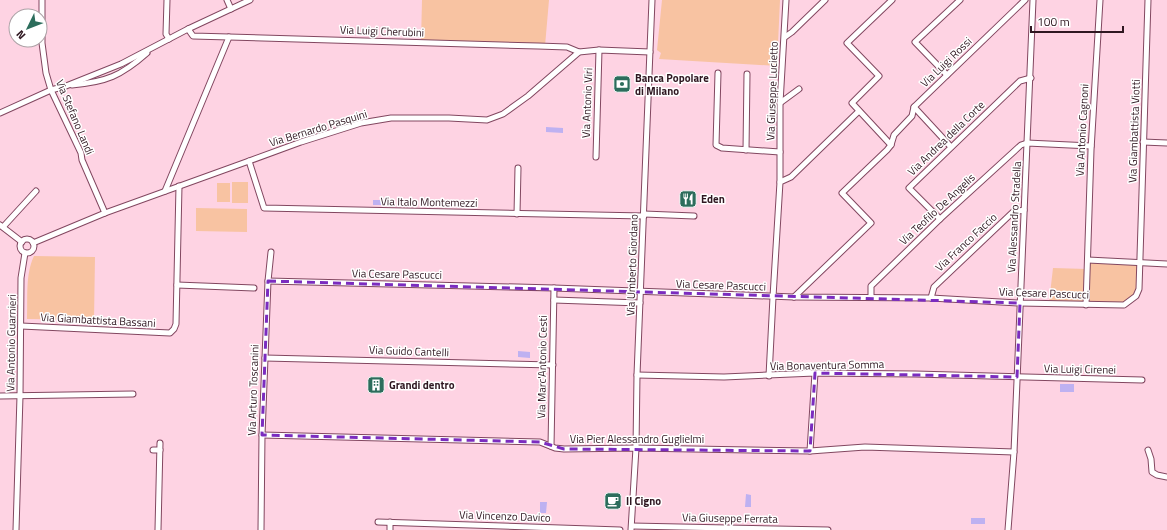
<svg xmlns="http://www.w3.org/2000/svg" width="1167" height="530" viewBox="0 0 1167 530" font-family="'Titillium Web',sans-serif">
<rect width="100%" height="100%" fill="#fed3e3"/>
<!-- green -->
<g fill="#f8c3a2">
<path d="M422,0H549L545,46L421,42Z"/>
<path d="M662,0H780L777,66L659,59L661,53L657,50Z"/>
<rect x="232" y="182" width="16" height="21"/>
<rect x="217" y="183" width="13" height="19"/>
<path d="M196,208L247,209V232L196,231Z"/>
<path d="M34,256L95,257L94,320L27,319C28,298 25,275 34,256Z"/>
<path d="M1088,260L1140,263L1139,289L1124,305L1049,303L1053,268L1087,269Z"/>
</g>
<!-- water -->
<g fill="#beb1f1">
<path d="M546,127L563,128V133L546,132Z"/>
<rect x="373" y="200" width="11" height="5"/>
<path d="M518,351L530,352V358L518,357Z"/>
<rect x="1060" y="384" width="14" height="8"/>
<path d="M746,494L751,495V507H745Z"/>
<path d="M540,502H547L546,513H540Z"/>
<rect x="971" y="518" width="14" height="6"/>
</g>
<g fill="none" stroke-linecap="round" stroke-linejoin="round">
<defs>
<g id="minor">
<path d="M42,0V43L46,73L51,90L81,153L82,160L105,213"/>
<path d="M167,0L166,34L169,39"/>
<path d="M227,0L231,9"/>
<path d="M188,29L193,36L538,46L567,47L579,52"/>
<path d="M785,37L792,32L825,0"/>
<path d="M718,73L716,145L722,148L780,152"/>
<path d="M947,75L915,42L960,0"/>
<path d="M72,85C106,82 121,76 147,53"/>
<path d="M780,103L799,89"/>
<path d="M914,107L951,147"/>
<path d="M0,113L51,90L66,86L121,64L188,29L250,0"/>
<path d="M1143,142L1167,143"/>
<path d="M891,145L852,103L879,76L847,43L892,0"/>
<path d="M746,150L747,74"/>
<path d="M596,157L599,50"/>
<path d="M249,161L264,208L644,216"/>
<path d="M780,182V103L786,0"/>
<path d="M165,191L229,37"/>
<path d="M517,214L518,168"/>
<path d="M644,214L694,216"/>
<path d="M940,219L909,188L1020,81L1031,78"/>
<path d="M0,225L22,242"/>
<path d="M3,227L36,191"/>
<circle cx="27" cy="246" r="7"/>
<path d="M33,243L105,213L249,161L301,142L361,123L391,118H449L487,120L503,114L528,96L579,52L599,50L650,52"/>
<path d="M1088,260L1167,264"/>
<path d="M268,281L554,288L794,297L931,298L1020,303L1124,305L1136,296L1139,289L1148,0"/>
<path d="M177,285L254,288"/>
<path d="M794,297L871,223L842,193L887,150L891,145L894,135L912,116L914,107L1025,0"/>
<path d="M871,297V286L940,219L1021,145L1027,143L1091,146"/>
<path d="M931,298L934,287L1013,212L1024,210"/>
<path d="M554,300L640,303"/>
<path d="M1086,305L1091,150L1100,0"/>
<path d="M21,326L170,333L174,329L176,324L179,186"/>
<path d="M265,358L553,365"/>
<path d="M637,375L724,377L815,373L915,374L1142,380"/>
<path d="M769,376L773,297L780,182L791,177L859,111"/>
<path d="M0,396L133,394"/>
<path d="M262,435L540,442L555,448L564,449L636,448L810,451L865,447L1014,452"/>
<path d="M551,446L554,288"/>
<path d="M153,450H160"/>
<path d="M1148,450L1151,459L1152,472L1157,475L1167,477"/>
<path d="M810,451L815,373"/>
<path d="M378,522L620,530"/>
<path d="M632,526L828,530"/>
<path d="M16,530L20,396L21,278L25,253"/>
<path d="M158,530L160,443"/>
<path d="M261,530L262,435L268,281L271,252"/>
<path d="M390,530V522"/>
<path d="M631,530L636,448L637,375L652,0"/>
<path d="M1008,530L1014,452L1033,0"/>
</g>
</defs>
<!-- minor casing -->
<use href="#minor" stroke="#824760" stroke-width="7"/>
<!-- minor -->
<use href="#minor" stroke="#fff" stroke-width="5"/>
</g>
<!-- marked area -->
<path fill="none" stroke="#7b2cbf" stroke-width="3" stroke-dasharray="8 5" stroke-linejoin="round" d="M268,281L1020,303L1017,377L815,373L810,451L564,449L540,442L262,435Z"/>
<!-- icons -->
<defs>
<symbol id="bank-square" viewBox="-11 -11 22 22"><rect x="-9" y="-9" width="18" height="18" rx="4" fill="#2c6d5c" stroke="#fff"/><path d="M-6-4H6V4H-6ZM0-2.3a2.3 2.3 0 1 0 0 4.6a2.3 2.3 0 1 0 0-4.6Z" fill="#fff"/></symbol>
<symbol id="restaurant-square" viewBox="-11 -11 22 22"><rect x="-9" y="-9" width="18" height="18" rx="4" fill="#2c6d5c" stroke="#fff"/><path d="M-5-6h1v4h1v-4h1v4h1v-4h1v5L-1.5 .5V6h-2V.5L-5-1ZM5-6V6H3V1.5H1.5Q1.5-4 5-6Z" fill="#fff"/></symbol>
<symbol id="building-square" viewBox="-11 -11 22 22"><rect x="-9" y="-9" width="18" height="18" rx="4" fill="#2c6d5c" stroke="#fff"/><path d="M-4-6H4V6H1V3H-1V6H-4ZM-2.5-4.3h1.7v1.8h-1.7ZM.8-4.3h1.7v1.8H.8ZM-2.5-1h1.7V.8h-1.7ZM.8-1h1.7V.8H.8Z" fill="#fff"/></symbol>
<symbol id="cafe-square" viewBox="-11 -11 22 22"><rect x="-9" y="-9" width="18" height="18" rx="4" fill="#2c6d5c" stroke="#fff"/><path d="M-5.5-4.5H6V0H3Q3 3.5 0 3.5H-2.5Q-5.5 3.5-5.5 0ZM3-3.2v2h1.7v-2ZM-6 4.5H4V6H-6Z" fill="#fff"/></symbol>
</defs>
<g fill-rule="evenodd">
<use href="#bank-square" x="612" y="74" width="20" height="20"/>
<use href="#restaurant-square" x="678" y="189" width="20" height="20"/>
<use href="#building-square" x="366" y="375" width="20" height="20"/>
<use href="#cafe-square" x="603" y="491" width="20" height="20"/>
</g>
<g text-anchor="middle" stroke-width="3" stroke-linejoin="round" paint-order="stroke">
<!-- street labels -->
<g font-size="11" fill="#2f1721" stroke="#fff">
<text transform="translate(382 31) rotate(2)" y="4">Via Luigi Cherubini</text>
<text transform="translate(946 62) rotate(-44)" y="4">Via Luigi Rossi</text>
<text transform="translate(772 91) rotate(-88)" y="4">Via Giuseppe Lucietto</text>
<text transform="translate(587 103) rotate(-88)" y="4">Via Antonio Viri</text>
<text transform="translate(75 117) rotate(67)" y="4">Via Stefano Landi</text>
<text transform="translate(318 128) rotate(-17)" y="4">Via Bernardo Pasquini</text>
<text transform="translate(1082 130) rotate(-87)" y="4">Via Antonio Cagnoni</text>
<text transform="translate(1134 131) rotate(-88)" y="4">Via Giambattista Viotti</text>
<text transform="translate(946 138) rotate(-44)" y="4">Via Andrea della Corte</text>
<text transform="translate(429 202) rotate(1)" y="4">Via Italo Montemezzi</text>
<text transform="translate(937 209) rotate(-43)" y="4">Via Teofilo De Angelis</text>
<text transform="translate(1014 217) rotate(-87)" y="4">Via Alessandro Stradella</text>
<text transform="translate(966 242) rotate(-43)" y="4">Via Franco Faccio</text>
<text transform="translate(632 265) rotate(-88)" y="4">Via Umberto Giordano</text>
<text transform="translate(397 274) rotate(1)" y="4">Via Cesare Pascucci</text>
<text transform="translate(721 285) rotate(2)" y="4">Via Cesare Pascucci</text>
<text transform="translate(1044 293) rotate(2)" y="4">Via Cesare Pascucci</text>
<text transform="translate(98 320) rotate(3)" y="4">Via Giambattista Bassani</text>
<text transform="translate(11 343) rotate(-89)" y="4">Via Antonio Guarnieri</text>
<text transform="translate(409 351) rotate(2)" y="4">Via Guido Cantelli</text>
<text transform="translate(827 365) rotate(-1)" y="4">Via Bonaventura Somma</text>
<text transform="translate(542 367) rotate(-89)" y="4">Via Marc'Antonio Cesti</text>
<text transform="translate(1080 369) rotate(1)" y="4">Via Luigi Cirenei</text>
<text transform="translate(253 390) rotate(-88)" y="4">Via Arturo Toscanini</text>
<text x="637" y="443">Via Pier Alessandro Guglielmi</text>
<text transform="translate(505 516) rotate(2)" y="4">Via Vincenzo Davico</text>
<text transform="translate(730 518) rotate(1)" y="4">Via Giuseppe Ferrata</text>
</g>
<!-- poi labels -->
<g font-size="11" font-weight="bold" fill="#2f1721" stroke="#fff" text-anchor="start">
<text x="635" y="82">Banca Popolare<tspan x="635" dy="13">di Milano</tspan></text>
<text x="701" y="203">Eden</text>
<text x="389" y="389">Grandi dentro</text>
<text x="626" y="505">Il Cigno</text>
</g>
</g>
<!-- north arrow -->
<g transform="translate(28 28) rotate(227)"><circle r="19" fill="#ffffff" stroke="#aca2a6"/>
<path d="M0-3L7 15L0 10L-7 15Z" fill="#2c6d5c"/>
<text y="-6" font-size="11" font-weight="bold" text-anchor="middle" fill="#2f1721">N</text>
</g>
<!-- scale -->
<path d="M1031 26v6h92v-6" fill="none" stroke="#2f1721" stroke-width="2"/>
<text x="1037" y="26" font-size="12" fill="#2f1721" stroke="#ffffff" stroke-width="3" paint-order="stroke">100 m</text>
</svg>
